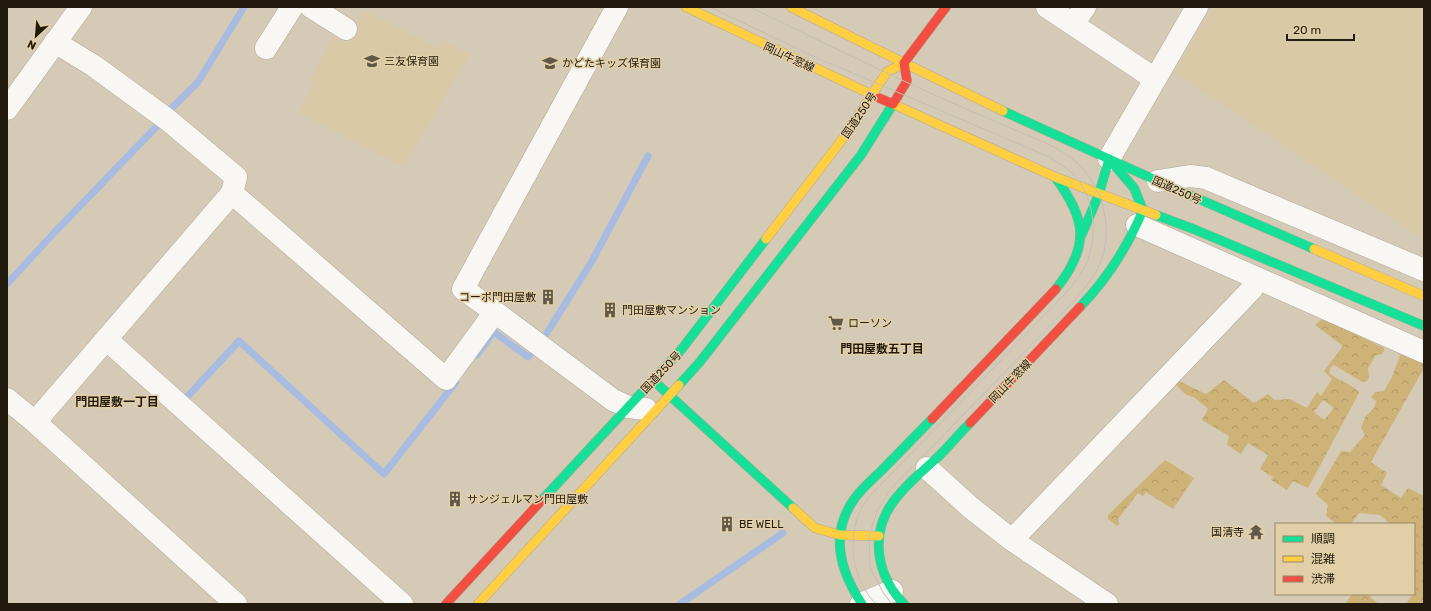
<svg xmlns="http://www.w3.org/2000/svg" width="1431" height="611" viewBox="0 0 1431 611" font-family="Rubik,'Noto Sans JP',sans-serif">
<defs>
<pattern id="forest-crowns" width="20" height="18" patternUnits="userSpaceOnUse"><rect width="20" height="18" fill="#ceb379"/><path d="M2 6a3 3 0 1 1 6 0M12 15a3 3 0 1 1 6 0" fill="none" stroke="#b19967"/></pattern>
</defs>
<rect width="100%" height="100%" fill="#d5cab5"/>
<!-- built -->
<g fill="#dac9a6">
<path d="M1214,7H1424V240L1174,72Z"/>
<path d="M365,11L437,48L442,40L470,54L403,167L299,112L314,82L310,80L333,37L347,44Z"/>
</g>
<!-- forest -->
<g fill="url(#forest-crowns)" fill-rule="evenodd">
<path d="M1324,319L1384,348V351L1382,354L1376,355L1368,368L1369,378L1366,381L1362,382L1334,365L1331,367L1329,373C1337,380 1355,385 1359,393L1308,488L1293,481L1287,490L1271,480L1273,477L1260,469L1268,455L1248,443L1241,454L1227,445L1229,436L1202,420L1208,409L1195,398L1185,394L1172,381L1175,379L1206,394L1224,380L1254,403L1268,394L1275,400L1290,399L1307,408L1317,392L1321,396L1332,379L1324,371L1343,346L1315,325L1318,322ZM1323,400L1334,408L1324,420L1314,412Z"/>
<path d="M1401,353L1422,362L1424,368L1371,462L1387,473L1381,485L1401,498L1408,488L1424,496V604H1406L1416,590L1414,588V524H1390L1380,515L1359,513L1351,524H1336L1326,516L1328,505L1316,494L1341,451L1350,452L1365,435L1361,428L1365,417L1374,408L1376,401L1371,397L1375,392L1384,391L1392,377Z"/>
<path d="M1165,460L1194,478L1173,509L1146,492L1143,496L1138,493L1118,519L1119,524L1117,526L1108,519V515Z"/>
<path d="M1352,594H1372L1370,597L1379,604H1345Z"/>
</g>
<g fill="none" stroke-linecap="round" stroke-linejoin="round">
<!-- stream -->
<g stroke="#a8bbe0" stroke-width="7">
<path d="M168,112L198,82L244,7"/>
<path d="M7,284L52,235L158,125"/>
<path d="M545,336L592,261L648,156"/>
<path d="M477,355L494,332L528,357L530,355"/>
<path d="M187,397L239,341L384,474L456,382"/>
<path d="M680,604L783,533"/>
</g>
<defs>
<g id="street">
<path d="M311,7L346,29"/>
<path d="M617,7L463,289L495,312L613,400L628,407L646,409"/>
<path d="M1047,7L1155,79"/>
<path d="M1073,24L1085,7"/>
<path d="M266,48L292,7"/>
<path d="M7,109L81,7"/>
<path d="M1109,159L1197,7"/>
<path d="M1158,181L1190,176L1206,178L1424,270"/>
<path d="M232,193L446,379L495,312"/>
<path d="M1137,225L1424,352"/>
<path d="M107,340L402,604"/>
<path d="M7,399L35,422L236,604"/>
<path d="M35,422L232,193L236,177L168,120L94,66L55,42"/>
<path d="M927,468L970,507L1012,540L1107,604"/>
<path d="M1012,540L1252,289L1257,279"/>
<path d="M861,604L892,591"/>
</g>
<g id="fast">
<path d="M1003,111L1162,183L1314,249"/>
<path d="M1055,177C1087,220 1090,246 1056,289"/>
<path d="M1156,215L1196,230L1424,326"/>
<path d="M1082,234L1099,194L1109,159"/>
<path d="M1080,307C1107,279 1128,246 1143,210L1134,188L1109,159"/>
<path d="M655,382L793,508"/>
<path d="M679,385L699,363L861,155L893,104"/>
<path d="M542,500L681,350L766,239"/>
<path d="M862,604C840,571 829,533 855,498C862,488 873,479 882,470C899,453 915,436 932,419"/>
<path d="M904,604C877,576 869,535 893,502C906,484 923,471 939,456C949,446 959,434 970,423"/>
</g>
<g id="slow">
<path d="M686,7L879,98"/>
<path d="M791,7L904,63"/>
<path d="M893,104L1055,177L1156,215"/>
<path d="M766,239L841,141L887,72L904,63L1003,111"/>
<path d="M1314,249L1424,296"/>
<path d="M793,508L815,528L840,535L879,536"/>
<path d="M478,604L679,385"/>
</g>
<g id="jam">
<path d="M879,98L893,104L907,81L904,63L946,7"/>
<path d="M932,419L1056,289"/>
<path d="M970,423L1080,307"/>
<path d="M446,604L542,500"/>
</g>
</defs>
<!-- street casing -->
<use href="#street" stroke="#b1a898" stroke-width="23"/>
<!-- fast casing -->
<use href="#fast" stroke="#b1a898" stroke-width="10"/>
<!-- slow casing -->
<use href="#slow" stroke="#b1a898" stroke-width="10"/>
<!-- jam casing -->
<use href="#jam" stroke="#b1a898" stroke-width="10"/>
<!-- street -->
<use href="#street" stroke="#f9f7f4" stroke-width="22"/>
<!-- fast -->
<use href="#fast" stroke="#16e098" stroke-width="9"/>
<!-- slow -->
<use href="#slow" stroke="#ffcf43" stroke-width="9"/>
<!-- jam -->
<use href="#jam" stroke="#f24e42" stroke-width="9"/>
<!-- tram -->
<g stroke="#c2bfb9" stroke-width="1">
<path d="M710,7L815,57L1047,156C1055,161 1065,166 1072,173C1095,196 1099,238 1085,266C1079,278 1071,287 1063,296L871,495C868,500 862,505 860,511C847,541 852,580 876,604"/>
<path d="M750,7C822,42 893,77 966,109C985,117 1004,125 1022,133C1044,142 1068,151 1084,170C1107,198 1114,239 1096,272C1090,283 1080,293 1072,303L890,490L877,511L869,536L870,567L884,594L892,604"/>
</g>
</g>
<!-- icons -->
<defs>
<symbol id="school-bare" viewBox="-9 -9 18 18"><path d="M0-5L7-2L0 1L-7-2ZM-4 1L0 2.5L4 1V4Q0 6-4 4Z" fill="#615847" stroke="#e2cfa8" stroke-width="2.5" paint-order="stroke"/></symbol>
<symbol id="building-bare" viewBox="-9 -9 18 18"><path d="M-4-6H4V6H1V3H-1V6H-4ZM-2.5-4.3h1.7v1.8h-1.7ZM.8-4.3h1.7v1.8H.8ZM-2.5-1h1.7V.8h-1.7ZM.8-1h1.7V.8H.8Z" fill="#615847" stroke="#e2cfa8" stroke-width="2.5" paint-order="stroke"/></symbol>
<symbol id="supermarket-bare" viewBox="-9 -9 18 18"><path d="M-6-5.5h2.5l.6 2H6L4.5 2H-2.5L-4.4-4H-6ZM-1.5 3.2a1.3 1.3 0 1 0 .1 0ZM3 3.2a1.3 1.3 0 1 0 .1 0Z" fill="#615847" stroke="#e2cfa8" stroke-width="2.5" paint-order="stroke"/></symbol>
<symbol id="temple-bare" viewBox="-9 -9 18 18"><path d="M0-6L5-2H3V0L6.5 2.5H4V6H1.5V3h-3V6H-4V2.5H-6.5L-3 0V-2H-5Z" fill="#615847" stroke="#e2cfa8" stroke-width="2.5" paint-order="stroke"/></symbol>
</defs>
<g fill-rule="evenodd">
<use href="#school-bare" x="361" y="50" width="22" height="22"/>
<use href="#school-bare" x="539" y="52" width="22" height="22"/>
<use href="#building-bare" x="537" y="286" width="22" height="22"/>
<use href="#building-bare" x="599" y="299" width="22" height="22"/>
<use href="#supermarket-bare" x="825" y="312" width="22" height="22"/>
<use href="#building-bare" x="444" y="488" width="22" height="22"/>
<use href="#building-bare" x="716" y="513" width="22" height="22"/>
<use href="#temple-bare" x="1245" y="521" width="22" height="22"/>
</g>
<g text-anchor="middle" stroke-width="3" stroke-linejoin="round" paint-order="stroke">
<!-- street labels -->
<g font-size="11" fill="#221a0c" stroke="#e2cfa8">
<text transform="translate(789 57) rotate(25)" y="4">岡山牛窓線</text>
<text transform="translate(859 115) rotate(-56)" y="4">国道250号</text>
<text transform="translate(1177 190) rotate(24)" y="4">国道250号</text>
<text transform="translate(661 372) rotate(-47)" y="4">国道250号</text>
<text transform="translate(1010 381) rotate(-46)" y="4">岡山牛窓線</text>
</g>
<!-- poi labels -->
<g font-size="11" fill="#221a0c" stroke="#e2cfa8" text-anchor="start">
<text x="384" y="65">三友保育園</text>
<text x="562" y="67">かどたキッズ保育園</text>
<text x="536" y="301" text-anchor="end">コーポ門田屋敷</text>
<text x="622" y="314">門田屋敷マンション</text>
<text x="848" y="327">ローソン</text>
<text x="467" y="503">サンジェルマン門田屋敷</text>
<text x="739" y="528">BE WELL</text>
<text x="1244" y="536" text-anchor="end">国清寺</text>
</g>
<!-- neighbourhood labels -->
<g font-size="12" font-weight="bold" fill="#221a0c" stroke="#e2cfa8">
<text x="882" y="353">門田屋敷五丁目</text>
<text x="117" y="406">門田屋敷一丁目</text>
</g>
</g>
<!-- border -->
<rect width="1431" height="611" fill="none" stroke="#221a0c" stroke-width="16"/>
<!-- legend -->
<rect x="1275" y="523" width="140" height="72" fill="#e2cfa8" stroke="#95876a"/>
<rect x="1283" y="536" width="20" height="6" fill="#16e098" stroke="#95876a"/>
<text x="1311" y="543" font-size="12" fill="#221a0c">順調</text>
<rect x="1283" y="556" width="20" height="6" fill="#ffcf43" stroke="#95876a"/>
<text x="1311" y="563" font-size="12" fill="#221a0c">混雑</text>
<rect x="1283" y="576" width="20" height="6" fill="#f24e42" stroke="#95876a"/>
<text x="1311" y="583" font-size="12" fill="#221a0c">渋滞</text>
<!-- north arrow -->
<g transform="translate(36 36) rotate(206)" stroke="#e2cfa8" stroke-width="3" paint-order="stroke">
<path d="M0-3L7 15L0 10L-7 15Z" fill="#221a0c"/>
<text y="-6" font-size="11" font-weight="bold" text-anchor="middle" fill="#221a0c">N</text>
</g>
<!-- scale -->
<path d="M1287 34v6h67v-6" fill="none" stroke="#221a0c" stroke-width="2"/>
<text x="1293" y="34" font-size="12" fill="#221a0c" stroke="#e2cfa8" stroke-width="3" paint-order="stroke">20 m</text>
</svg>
